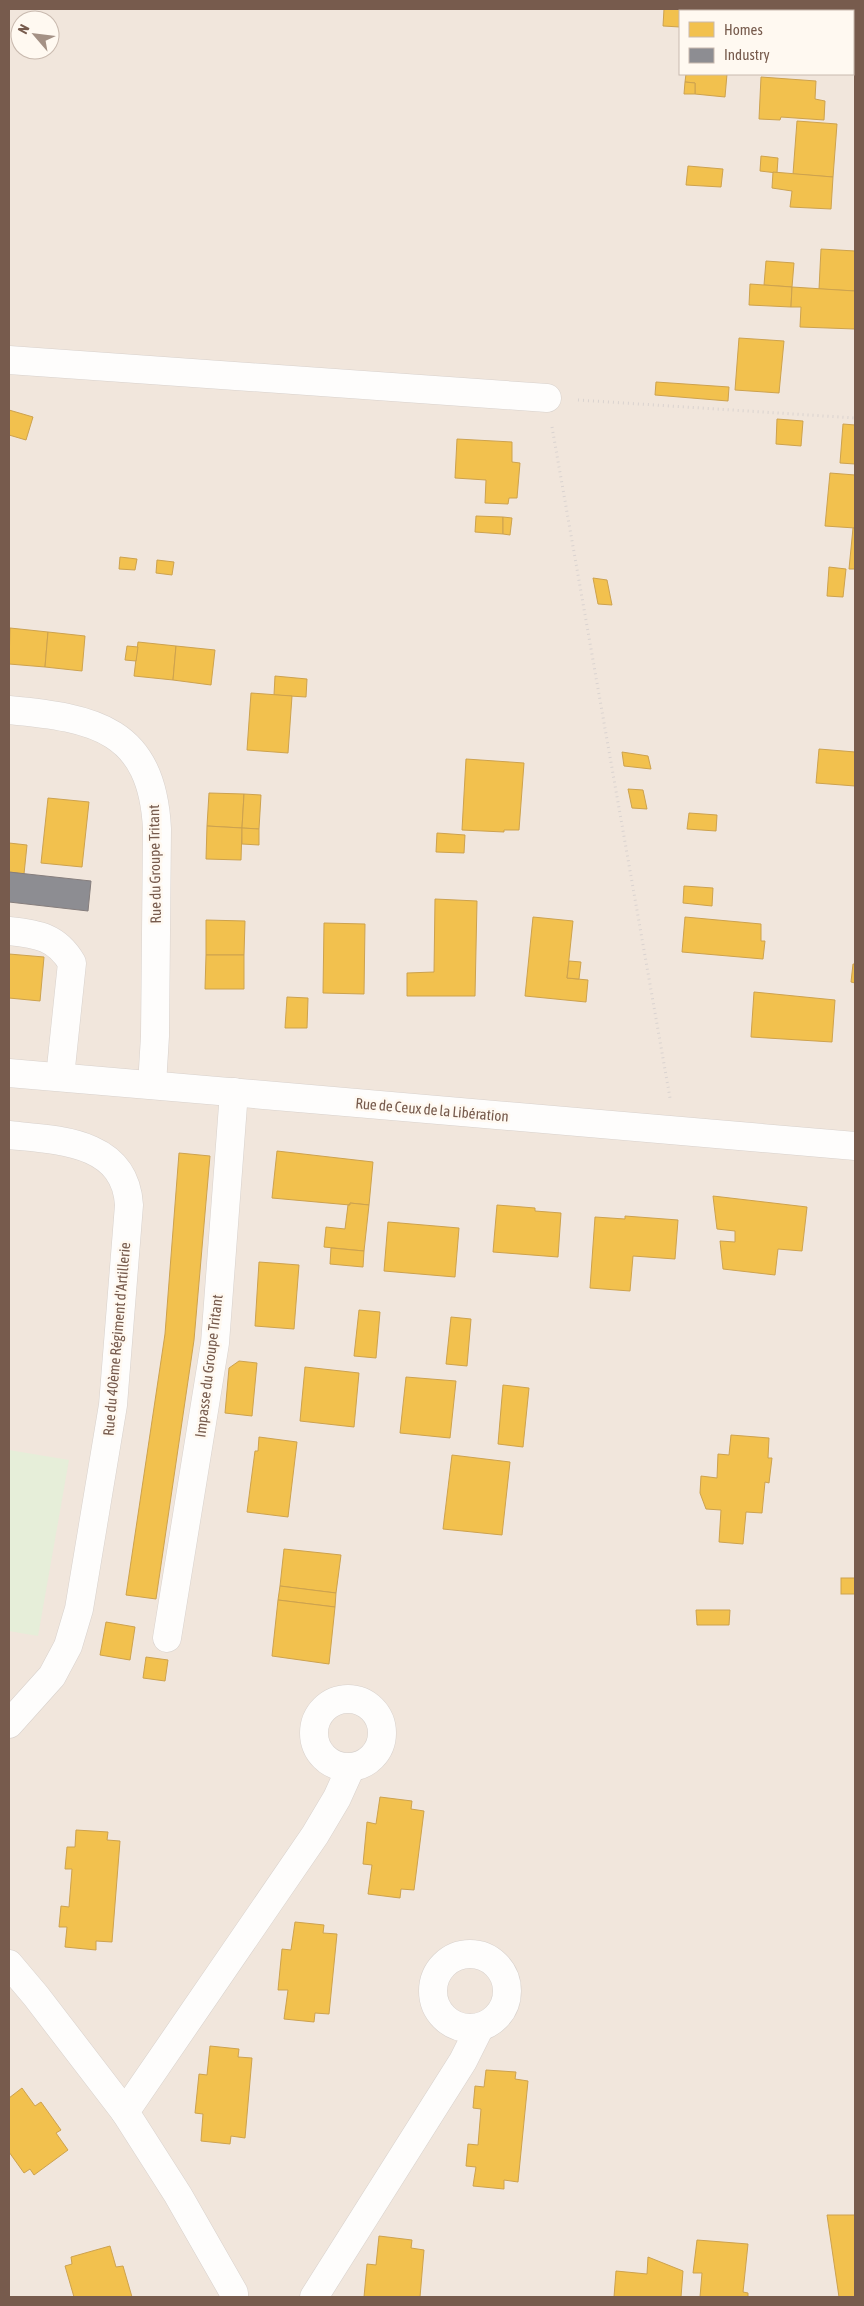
<svg xmlns="http://www.w3.org/2000/svg" width="864" height="2306" viewBox="0 0 864 2306" font-family="'Asap Condensed',sans-serif">
<rect width="100%" height="100%" fill="#f8f4ee"/>
<!-- residential -->
<path fill="#f1e6dc" fill-rule="evenodd" d="M9,9H855V2297H9ZM680,11H853V74H680ZM20,20H50V50H20Z"/>
<!-- green -->
<path fill="#e6eed9" d="M9,1450L69,1460L38,1636L9,1631Z"/>
<!-- homes -->
<g fill="#f2c14e" stroke="#cda24e">
<path d="M664,9H671L699,10L680,11V27L663,26Z"/>
<path d="M789,9H812L811,11H789Z"/>
<path d="M686,74H727L725,97L695,94V83L685,82Z"/>
<path d="M761,77L816,81L815,99L825,101L824,120L781,117L780,120L759,119Z"/>
<path d="M685,82L695,83V94H684Z"/>
<path d="M797,121L837,124L833,177L793,174Z"/>
<path d="M761,156L778,158L777,173L760,171Z"/>
<path d="M688,166L723,169L721,187L686,185Z"/>
<path d="M773,172L833,177L831,209L790,207L792,191L772,188Z"/>
<path d="M821,249L855,251V291L819,289Z"/>
<path d="M766,261L794,263L792,287L764,285Z"/>
<path d="M750,284L792,287L791,307L749,305Z"/>
<path d="M792,287L855,291V329L800,327L801,307H791Z"/>
<path d="M739,338L784,341L779,393L735,390Z"/>
<path d="M656,382L729,387L728,401L655,395Z"/>
<path d="M9,410L33,417L26,440L9,435Z"/>
<path d="M777,419L803,421L801,446L776,444Z"/>
<path d="M843,424L855,425V464L840,463Z"/>
<path d="M457,439L512,442V462L520,463L517,498H509L508,504L485,503L486,480L455,478Z"/>
<path d="M830,473L855,475V528L825,526Z"/>
<path d="M476,516L503,517V534L475,532Z"/>
<path d="M503,517L512,518L510,535L503,534Z"/>
<path d="M853,528H855V569H849Z"/>
<path d="M120,557L137,559L135,570L119,569Z"/>
<path d="M157,560L174,562L172,575L156,573Z"/>
<path d="M829,567L846,569L843,597L827,596Z"/>
<path d="M593,578L607,580L612,605L598,604Z"/>
<path d="M10,628L48,632L45,667L9,664Z"/>
<path d="M48,632L85,636L82,671L45,667Z"/>
<path d="M138,642L176,646L173,680L134,676Z"/>
<path d="M127,646L138,647L136,661L125,660Z"/>
<path d="M176,646L215,650L211,685L173,680Z"/>
<path d="M275,676L307,679L306,697L274,695Z"/>
<path d="M251,693L292,696L288,753L247,750Z"/>
<path d="M819,749L855,752V786L816,783Z"/>
<path d="M622,752L648,756L651,769L624,766Z"/>
<path d="M466,759L524,763L519,830H504V832L462,830Z"/>
<path d="M628,789L643,790L647,809L632,808Z"/>
<path d="M209,793L244,794L242,828L207,826Z"/>
<path d="M244,794L261,795L259,829L242,828Z"/>
<path d="M48,798L89,802L82,867L41,863Z"/>
<path d="M689,813L717,815L716,831L687,829Z"/>
<path d="M207,826L242,828L241,860L206,859Z"/>
<path d="M242,828L259,829V845L242,844Z"/>
<path d="M437,833L465,835L464,853L436,852Z"/>
<path d="M9,843L27,845L24,874L9,872Z"/>
<path d="M684,886L713,888L712,906L683,903Z"/>
<path d="M435,899L477,901L475,996H407V973L434,972Z"/>
<path d="M533,917L573,921L567,978L588,980L586,1002L525,996Z"/>
<path d="M685,917L761,924V941H765L763,959L682,952Z"/>
<path d="M206,920L245,921L244,955H206Z"/>
<path d="M324,923L365,924L364,994L323,993Z"/>
<path d="M9,954L44,957L40,1001L9,998Z"/>
<path d="M206,955H244V989H205Z"/>
<path d="M569,961L581,962L579,979L567,978Z"/>
<path d="M853,964H855V983L851,982Z"/>
<path d="M754,992L835,1000L832,1042L751,1037Z"/>
<path d="M287,997L308,998L307,1028H285Z"/>
<path d="M277,1151L373,1162L369,1205L350,1203V1205L272,1198Z"/>
<path d="M179,1153L210,1156L194,1340L156,1599L126,1595L165,1334Z"/>
<path d="M713,1196L807,1207L802,1251L778,1249L775,1275L723,1269L720,1241L735,1242V1231L717,1229Z"/>
<path d="M350,1203L369,1205L364,1251L324,1247L326,1227L345,1229L348,1205H350Z"/>
<path d="M497,1205L535,1208V1211L561,1213L558,1257L493,1252Z"/>
<path d="M625,1216L678,1220L675,1259L633,1256L630,1291L590,1288L595,1217L625,1219Z"/>
<path d="M388,1222L459,1228L455,1277L384,1271Z"/>
<path d="M331,1248L364,1251L363,1267L330,1264Z"/>
<path d="M259,1262L299,1265L294,1329L255,1326Z"/>
<path d="M359,1310L380,1312L376,1358L354,1356Z"/>
<path d="M451,1317L471,1319L467,1366L446,1364Z"/>
<path d="M239,1361L257,1363L252,1416L225,1413L229,1368Z"/>
<path d="M305,1367L359,1373L354,1427L300,1421Z"/>
<path d="M406,1377L456,1381L450,1438L400,1433Z"/>
<path d="M503,1385L529,1388L523,1447L498,1444Z"/>
<path d="M731,1435L769,1438L768,1458H772L769,1483L765,1482L762,1513L746,1512L743,1544L719,1542L721,1510L706,1509L700,1493L701,1476L717,1478L718,1454L729,1455Z"/>
<path d="M259,1437L297,1442L288,1517L247,1512L255,1451H258Z"/>
<path d="M452,1455L510,1462L502,1535L443,1529Z"/>
<path d="M284,1549L341,1555L336,1593L280,1586Z"/>
<rect x="841" y="1578" width="14" height="16"/>
<path d="M280,1586L336,1593L335,1607L278,1600Z"/>
<path d="M278,1600L335,1607L329,1664L272,1656Z"/>
<path d="M696,1610H730L729,1625H697Z"/>
<path d="M106,1622L135,1627L130,1660L100,1655Z"/>
<path d="M146,1657L168,1660L165,1681L143,1678Z"/>
<path d="M380,1797L412,1801L411,1809L424,1811L414,1890L401,1889L400,1898L368,1894L372,1865L363,1864L367,1822L376,1824Z"/>
<path d="M76,1830L108,1832L107,1840L120,1841L112,1942L96,1941V1950L65,1947L67,1927H59L61,1906L69,1907L72,1869H65L67,1847H75Z"/>
<path d="M295,1922L324,1925L323,1933L337,1934L329,2014L315,2013L314,2022L284,2019L288,1990H278L282,1949L291,1950Z"/>
<path d="M210,2046L239,2049L238,2057L252,2058L245,2138L231,2136L230,2144L201,2141L203,2114L195,2113L199,2074L207,2075Z"/>
<path d="M486,2070L516,2072L515,2079L528,2081L518,2182L504,2180V2189L473,2186L476,2167L466,2166L468,2144L478,2145L481,2109L473,2108L475,2086L484,2087Z"/>
<path d="M22,2088L35,2106L41,2102L61,2130L56,2133L68,2150L34,2175L30,2169L24,2173L9,2152V2098Z"/>
<path d="M827,2215H855V2297H839Z"/>
<path d="M379,2236L412,2240L411,2248L424,2250L420,2297H364L367,2264L376,2265Z"/>
<path d="M697,2240L748,2244L743,2292L748,2293V2297H700L702,2273H693Z"/>
<path d="M110,2246L116,2267L123,2266L132,2297H74L65,2266L72,2264L71,2257Z"/>
<path d="M648,2257L683,2271L681,2297H614L616,2271L647,2274Z"/>
</g>
<!-- industry -->
<path fill="#8d8d92" stroke="#867e7d" d="M9,872L91,881L88,911L9,902Z"/>
<g fill="none" stroke-linecap="round" stroke-linejoin="round">
<defs>
<g id="minor">
<path d="M9,360L547,398"/>
<path d="M9,710C95,718 152,729 157,829L155,1036L152,1085"/>
<path d="M9,931C38,934 57,937 72,963L60,1077"/>
<path d="M9,1073L855,1146"/>
<path d="M9,1135C59,1140 125,1141 129,1205L113,1405L79,1609L68,1646L52,1676L9,1724"/>
<path d="M167,1638L215,1343L234,1092"/>
<circle cx="348" cy="1733" r="34"/>
<circle cx="470" cy="1991" r="37"/>
<path d="M9,1964L36,1996L125,2112L178,2195L234,2293V2297"/>
<path d="M125,2112L315,1835L337,1798L351,1767"/>
<path d="M314,2297L463,2061L480,2027"/>
</g>
</defs>
<!-- minor casing -->
<use href="#minor" stroke="#d8d1cc" stroke-width="29"/>
<!-- path -->
<g stroke="#dad3d0" stroke-width="3" stroke-dasharray="1 4" stroke-linecap="butt">
<path d="M578,400L855,418"/>
<path d="M552,427L670,1098"/>
</g>
<!-- minor -->
<use href="#minor" stroke="#fefdfc" stroke-width="28"/>
</g>
<g text-anchor="middle" stroke-width="5" stroke-linejoin="round" paint-order="stroke">
<!-- street labels -->
<g font-size="15" fill="#775b4d" stroke="#fff9f1">
<text transform="translate(155 864) rotate(-91)" y="5">Rue du Groupe Tritant</text>
<text transform="translate(432 1110) rotate(5)" y="5">Rue de Ceux de la Libération</text>
<text transform="translate(117 1339) rotate(-85)" y="5">Rue du 40ème Régiment d'Artillerie</text>
<text transform="translate(209 1366) rotate(-83)" y="5">Impasse du Groupe Tritant</text>
</g>
</g>
<!-- border -->
<rect width="864" height="2306" fill="none" stroke="#775b4d" stroke-width="20"/>
<!-- legend -->
<rect x="679" y="10" width="175" height="65" fill="#fff9f1" stroke="#c9baaf"/>
<rect x="689" y="22" width="25" height="15" fill="#f2c14e" stroke="#c9baaf"/>
<text x="724" y="35" font-size="15" fill="#775b4d">Homes</text>
<rect x="689" y="48" width="25" height="15" fill="#8d8d92" stroke="#c9baaf"/>
<text x="724" y="60" font-size="15" fill="#775b4d">Industry</text>
<!-- north arrow -->
<g transform="translate(35 35) rotate(298)"><circle r="24" fill="#fff9f1" stroke="#c9baaf"/>
<path d="M0-4L9 19L0 12L-9 19Z" fill="#a49185"/>
<text y="-8" font-size="14" font-weight="bold" text-anchor="middle" fill="#775b4d">N</text>
</g>
</svg>
